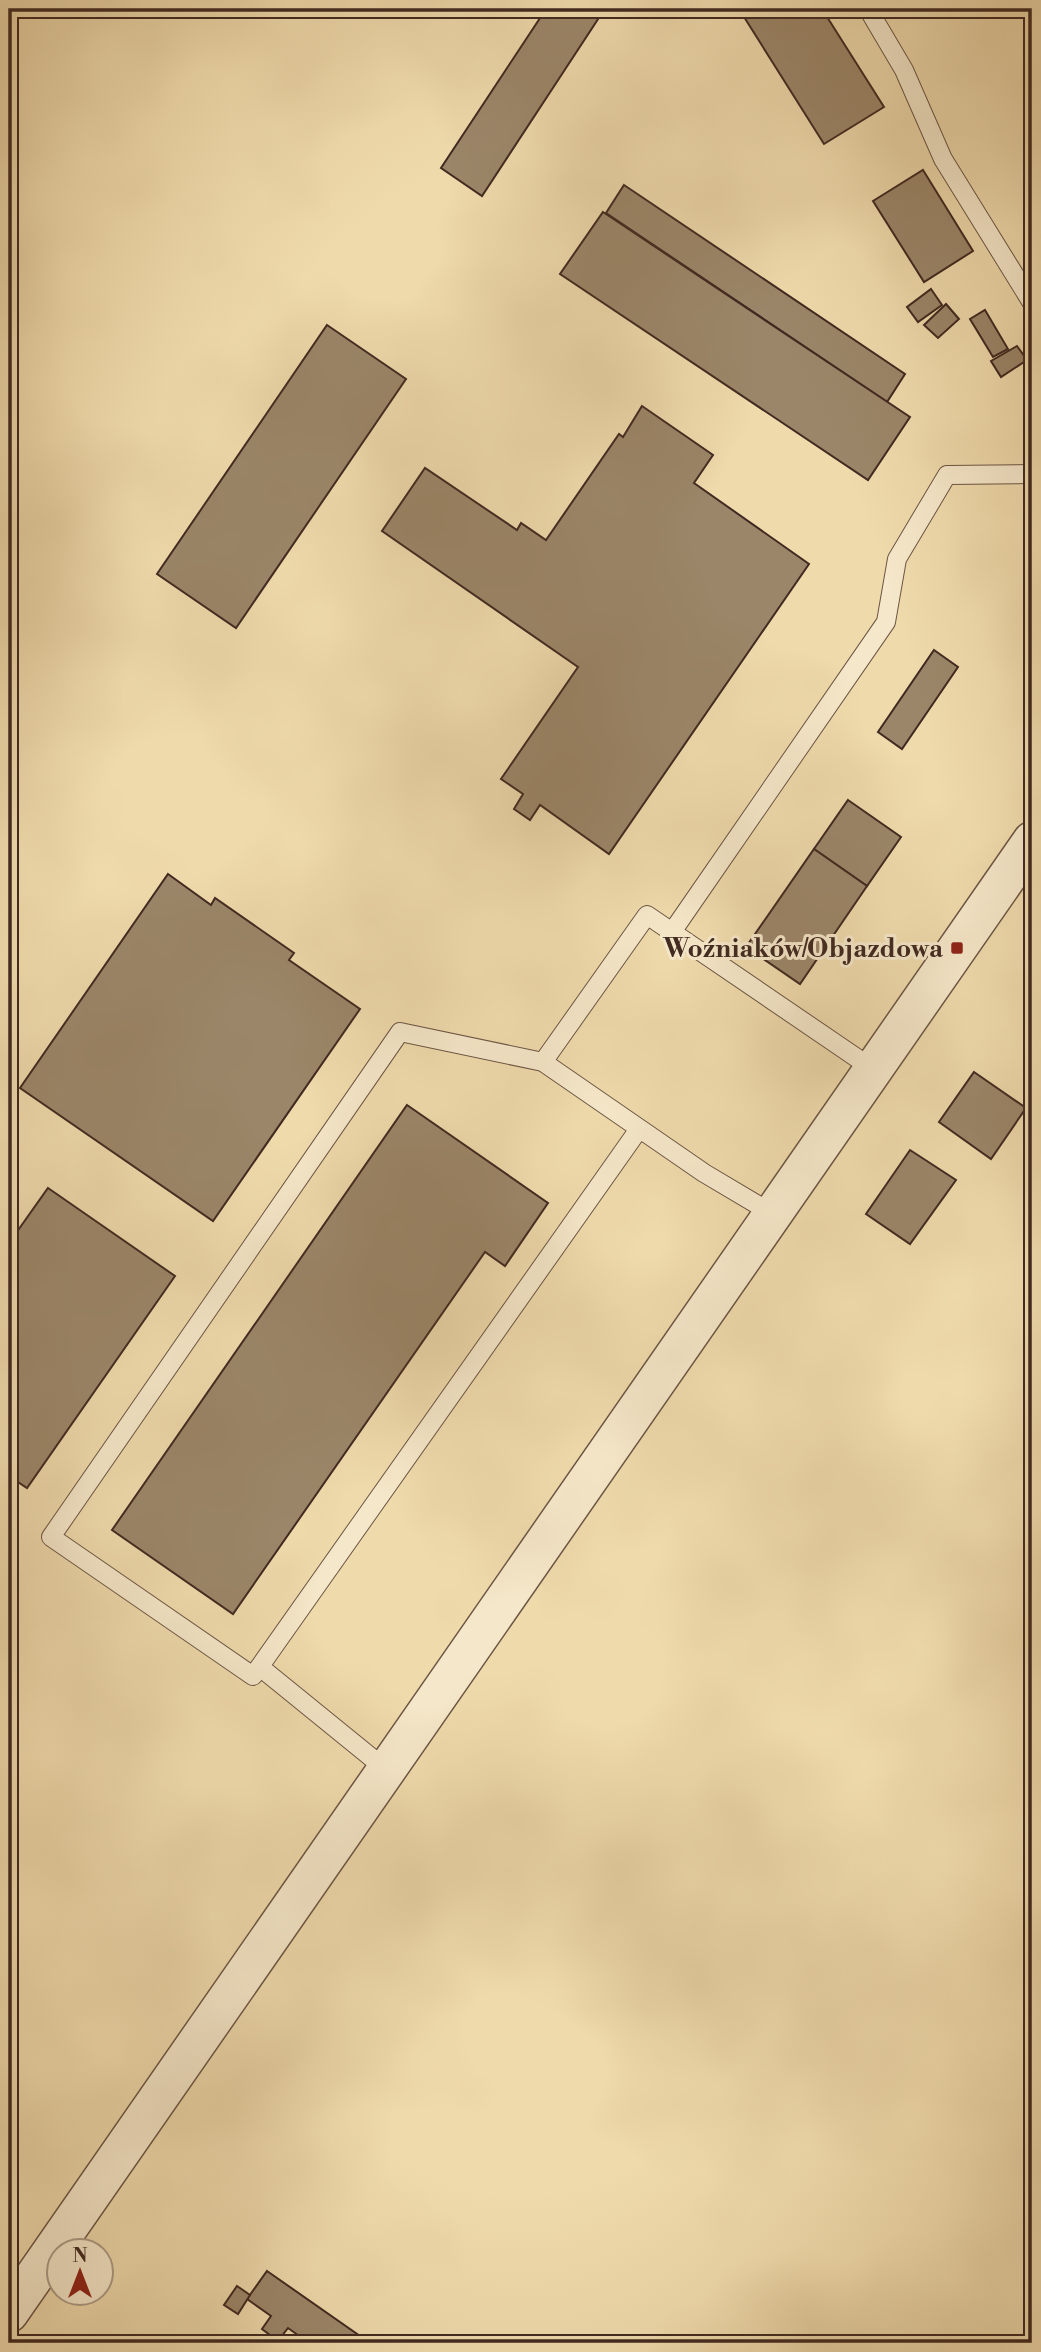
<svg xmlns="http://www.w3.org/2000/svg" width="1041" height="2352" viewBox="0 0 1041 2352" font-family="'Libre Bodoni',serif">
<rect width="100%" height="100%" fill="#efdaac"/>
<filter id="stains"><feTurbulence type="fractalNoise" baseFrequency=".00286" numOctaves="4"/><feColorMatrix values="0 0 0 0 .2 0 0 0 0 .09 0 0 0 0 .02 0 0 0 .5 -.17"/></filter>
<radialGradient id="worn" r=".72"><stop offset=".6" stop-color="#630" stop-opacity="0"/><stop offset="1" stop-color="#630" stop-opacity=".3"/></radialGradient>
<!-- building -->
<g fill="#9b8669" stroke="#412a21" stroke-width="2">
<path d="M546,9L604,10L482,196L441,168Z"/>
<path d="M739,9H822L884,107L824,144Z"/>
<path d="M923,170L973,251L924,282L873,201Z"/>
<path d="M624,185L905,374L887,402L606,213Z"/>
<path d="M603,212L910,417L868,480L560,274Z"/>
<path d="M931,289L942,305L918,322L907,307Z"/>
<path d="M946,304L959,319L938,338L924,325Z"/>
<path d="M985,310L1008,349L993,357L970,319Z"/>
<path d="M327,325L406,379L236,628L157,574Z"/>
<path d="M1017,346L1027,360L1001,377L991,361Z"/>
<path d="M642,406L713,455L694,483L809,564L609,854L540,805L530,820L514,809L523,794L501,779L578,667L382,531L425,468L517,530L521,523L546,540L619,434L623,437Z"/>
<path d="M934,650L958,667L902,749L878,732Z"/>
<path d="M848,800L901,837L867,886L814,849Z"/>
<path d="M814,849L867,886L800,984L746,947Z"/>
<path d="M168,874L211,905L215,898L294,953L289,960L360,1009L213,1221L20,1088Z"/>
<path d="M974,1072L1026,1108L991,1159L939,1122Z"/>
<path d="M407,1105L548,1203L505,1266L485,1252L233,1614L112,1530Z"/>
<path d="M910,1150L956,1180L910,1244L866,1214Z"/>
<path d="M48,1188L175,1276L27,1488L9,1476V1243Z"/>
<path d="M267,2271L370,2343H309L288,2328L278,2341L262,2329L271,2316L247,2299Z"/>
<path d="M237,2286L250,2295L238,2314L224,2305Z"/>
</g>
<g fill="none" stroke-linecap="round" stroke-linejoin="round">
<defs>
<g id="service">
<path d="M868,9L904,70L943,159L1032,303"/>
<path d="M543,1062L647,915L672,932"/>
<path d="M873,1069L672,932L886,622L897,559L947,475L1032,474"/>
<path d="M639,1129L253,1676L51,1537L400,1032L543,1062L704,1173L773,1214"/>
<path d="M260,1667L388,1771"/>
</g>
<path id="tertiary" d="M9,2313L1032,841"/>
</defs>
<!-- service casing -->
<use href="#service" stroke="#6c5644" stroke-width="20"/>
<!-- tertiary casing -->
<use href="#tertiary" stroke="#6c5644" stroke-width="41"/>
<!-- service -->
<use href="#service" stroke="#f5e7c9" stroke-width="18"/>
<!-- tertiary -->
<use href="#tertiary" stroke="#f5e7c9" stroke-width="38"/>
</g>
<!-- markers -->
<rect fill="#8f2418" stroke="#f5e7c9" stroke-width="2.5" x="950" y="941" width="14" height="14" rx="3.5"/>
<g text-anchor="middle" stroke-width="6" stroke-linejoin="round" paint-order="stroke">
<!-- poi labels -->
<g font-size="26" font-weight="bold" fill="#412a21" stroke="#f5e7c9" text-anchor="end">
<text x="943" y="957">Woźniaków/Objazdowa</text>
</g>
</g>
<!-- margin -->
<rect width="1041" height="2352" fill="none" stroke="#efdaac" stroke-width="35"/>
<rect x="10" y="10" width="1020" height="2331" fill="none" stroke="#412a21" stroke-width="3.5"/>
<rect x="18" y="18" width="1006" height="2317" fill="none" stroke="#412a21" stroke-width="2"/>
<!-- north arrow -->
<g transform="translate(80 2272)"><circle r="33" fill="#f5e7c9" stroke="#ad9b86" stroke-width="2"/>
<path d="M0-5L12 26L0 18L-12 26Z" fill="#8f2418"/>
<text y="-10" font-size="19" font-weight="bold" text-anchor="middle" fill="#412a21">N</text>
</g>
<rect width="100%" height="100%" filter="url(#stains)"/>
<rect width="100%" height="100%" fill="url(#worn)"/>
</svg>
